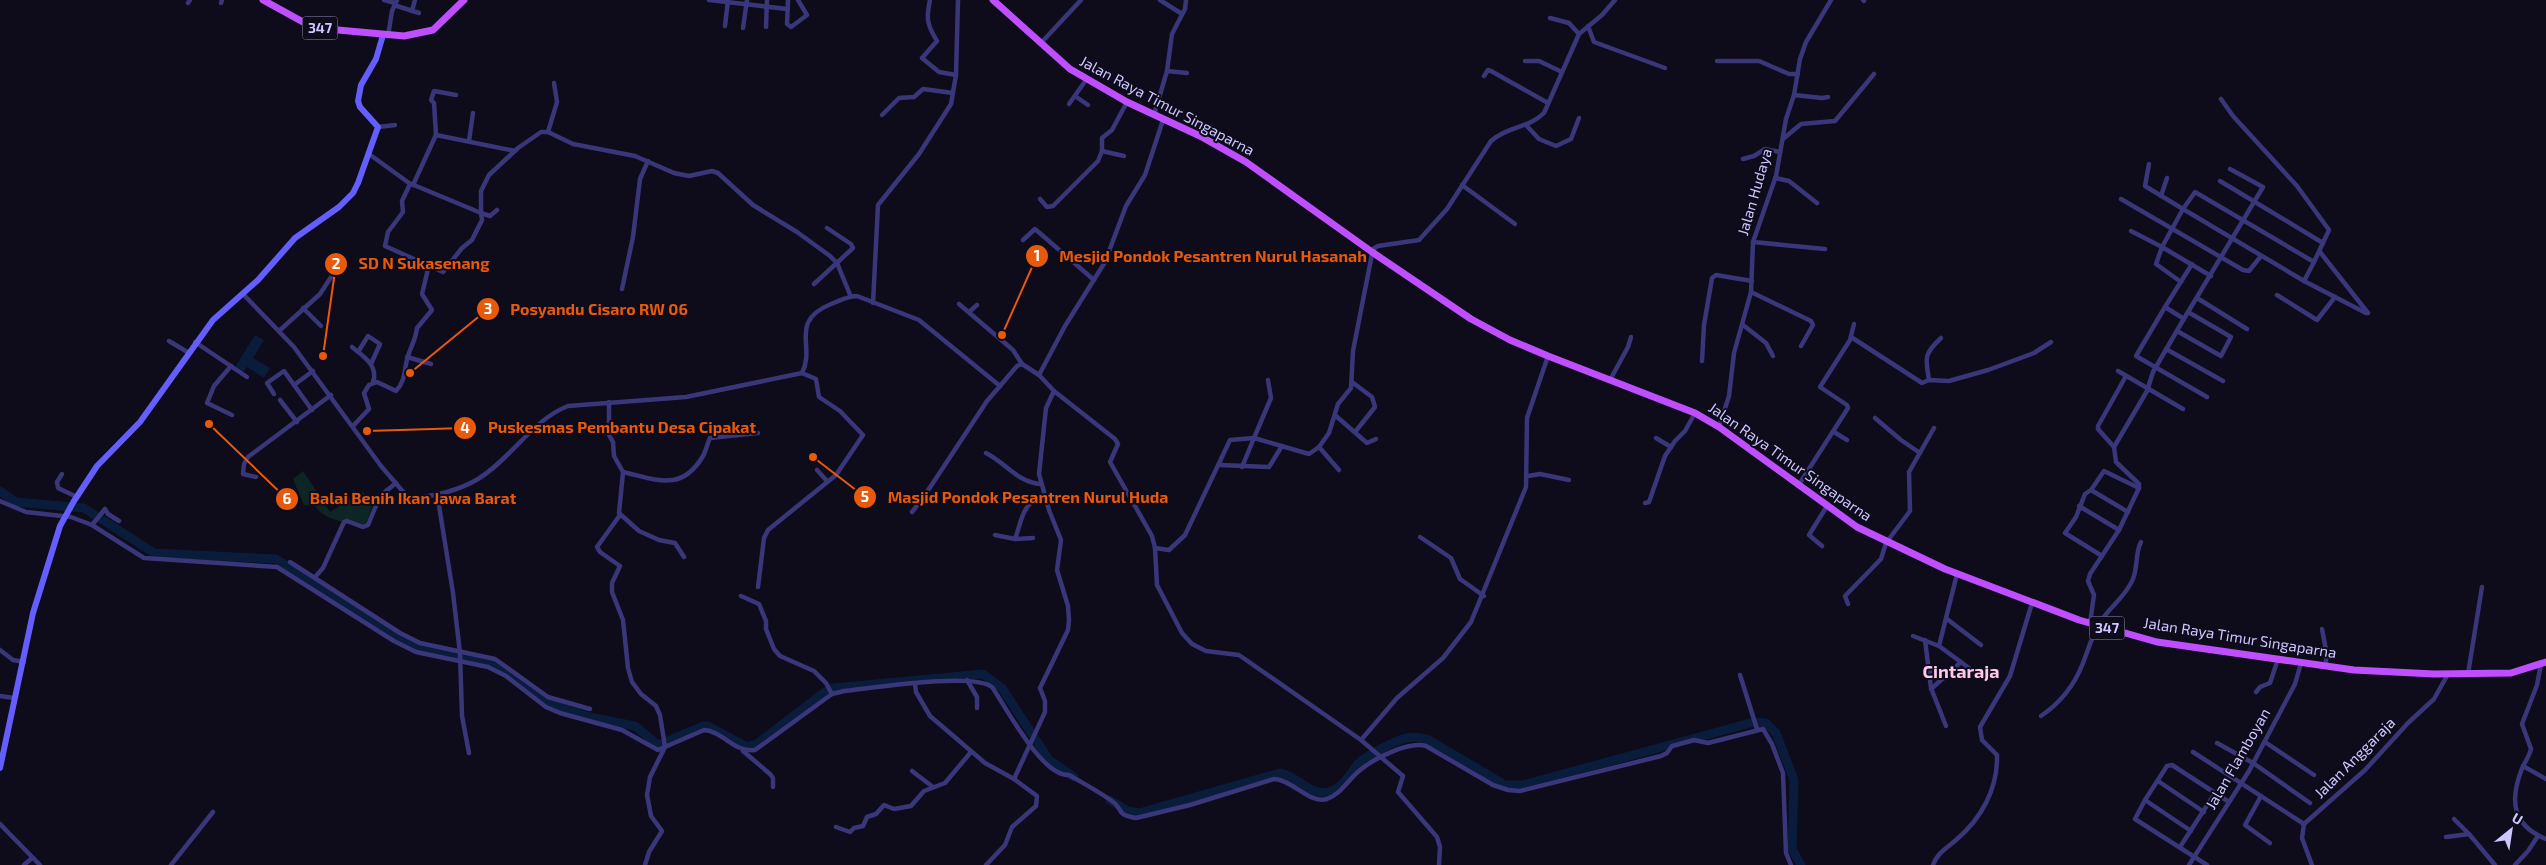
<svg xmlns="http://www.w3.org/2000/svg" width="2546" height="865" viewBox="0 0 2546 865" font-family="'Exo 2',sans-serif">
<rect width="100%" height="100%" fill="#0e0b1b"/>
<!-- green -->
<path fill="#0e2525" d="M303,471L330,512L363,492L373,503L365,527C349,522 326,522 315,506L304,505L293,479Z"/>
<!-- water -->
<path fill="#0a1c3b" d="M255,335L264,340L253,358L270,368L264,378L247,367L243,372L235,367Z"/>
<g fill="none" stroke-linecap="round" stroke-linejoin="round">
<!-- river -->
<g stroke="#0a1c3b" stroke-width="9">
<path d="M0,491L16,502L84,508L154,553L276,559L420,649L494,663L546,702L589,717L635,726L658,745L704,726H708L747,747L757,744L822,694L833,688L983,674L1002,688L1049,760L1074,777"/>
<path d="M1110,800L1128,811L1139,813L1280,773C1298,776 1309,796 1329,792C1342,789 1351,772 1359,763C1366,756 1393,742 1403,739C1412,736 1420,737 1429,740L1505,785H1523L1754,722L1766,723L1776,733L1794,780L1792,849L1801,865"/>
</g>
<!-- street -->
<g stroke="#3a367a" stroke-width="4.5">
<path d="M384,0L395,3"/>
<path d="M709,0L787,9"/>
<path d="M788,0L787,24L791,27L807,15L798,0"/>
<path d="M930,0C926,18 927,25 937,41L922,58L939,72L956,75"/>
<path d="M1160,0L1182,14"/>
<path d="M1863,0L1864,1"/>
<path d="M188,3L190,0"/>
<path d="M221,3L222,0"/>
<path d="M394,5L419,13"/>
<path d="M412,11L415,0"/>
<path d="M1550,18L1569,23L1579,34"/>
<path d="M725,26L728,0"/>
<path d="M1588,26L1594,42L1665,68"/>
<path d="M766,27L767,0"/>
<path d="M743,28L747,0"/>
<path d="M388,36L392,11L397,0"/>
<path d="M1041,43L1081,0"/>
<path d="M1525,61H1539L1562,72"/>
<path d="M1717,61H1759L1789,74H1798"/>
<path d="M1167,71L1187,73"/>
<path d="M1484,76L1488,70L1491,71L1548,103"/>
<path d="M1794,95L1822,98L1828,97"/>
<path d="M1075,96L1088,105"/>
<path d="M2221,99L2233,116L2297,186L2329,230L2314,262L2195,192L2183,209L2304,281L2314,262"/>
<path d="M1069,104L1086,80"/>
<path d="M882,115L899,98L914,97L923,89L953,93"/>
<path d="M1154,115L1167,71L1172,34L1185,9L1186,0"/>
<path d="M1526,125L1539,139L1556,146L1571,139L1579,118"/>
<path d="M378,127L395,125"/>
<path d="M548,132L557,102L554,83"/>
<path d="M436,135L434,103L431,100L434,91L456,95"/>
<path d="M1783,139L1801,124L1835,121L1874,74"/>
<path d="M469,141L473,113"/>
<path d="M1102,151L1124,156"/>
<path d="M369,154L409,183L481,213V191L489,175L518,148L541,132H548L573,144L635,156L674,173L689,176L712,171L718,173L753,205L797,232L830,256L837,263L851,297"/>
<path d="M1743,159L1754,156L1765,149L1780,152"/>
<path d="M1775,178L1789,181L1817,203"/>
<path d="M2220,181L2323,243"/>
<path d="M410,184L402,201L403,212L388,232L385,246L443,272L462,248L472,240L482,220L481,213L490,216L497,210"/>
<path d="M413,185L436,135L515,151"/>
<path d="M1462,185L1515,224"/>
<path d="M2161,196L2167,178"/>
<path d="M1040,199L1047,207L1053,206L1098,161L1102,151V138L1112,130L1127,102"/>
<path d="M2121,199L2243,270L2249,271L2261,256"/>
<path d="M2131,231L2162,247L2183,209L2145,186L2149,164"/>
<path d="M1023,240L1035,229L1094,280"/>
<path d="M1753,242L1825,249"/>
<path d="M2320,252L2368,313"/>
<path d="M2304,281L2366,313"/>
<path d="M2181,282L2156,264L2162,247L2211,276"/>
<path d="M814,284L853,248L851,244L827,228"/>
<path d="M622,289L633,237L640,179L648,161"/>
<path d="M1751,292L1811,321L1813,325L1801,346"/>
<path d="M243,294L294,347L381,466L405,494L411,498C433,497 460,490 478,479C512,458 532,420 568,406L686,397L802,373C816,346 788,322 831,304C839,301 848,296 857,296L919,320L1000,386L1017,366L1022,364L1039,375L1054,391L1115,439L1118,444L1110,462L1152,536L1155,548L1157,585L1182,633L1192,644L1206,651L1239,655L1361,740"/>
<path d="M2277,295L2317,320L2335,297"/>
<path d="M2197,298L2247,329"/>
<path d="M873,303L878,205L919,154L951,104L956,75L958,0"/>
<path d="M959,304L1013,350L1022,364"/>
<path d="M2165,307L2136,356L2207,397"/>
<path d="M303,308L321,326"/>
<path d="M969,312L977,305"/>
<path d="M2184,319L2165,307L2192,264"/>
<path d="M1743,325L1766,343L1773,356"/>
<path d="M279,331L320,294L335,271"/>
<path d="M2177,331L2221,356L2231,337L2188,312"/>
<path d="M1851,337L1922,383L1929,380L1949,381L1988,370L2034,353L2051,342"/>
<path d="M169,341L189,353"/>
<path d="M195,342L247,377"/>
<path d="M352,347C363,356 379,366 373,382"/>
<path d="M2166,349L2223,381"/>
<path d="M358,352L368,336L380,344L371,364"/>
<path d="M407,357L431,364"/>
<path d="M1702,361L1704,325L1712,278L1716,275L1752,281"/>
<path d="M231,366L214,386L207,403L232,415"/>
<path d="M2118,371L2183,409"/>
<path d="M1039,375L1065,326L1105,262L1126,206L1145,175L1163,120"/>
<path d="M1610,380L1628,347L1631,337"/>
<path d="M1929,380C1925,357 1924,354 1941,338"/>
<path d="M1352,382L1372,397L1375,407L1355,432"/>
<path d="M294,385L313,371"/>
<path d="M274,394L267,383L284,371L312,410"/>
<path d="M280,400L297,422"/>
<path d="M609,402V435L613,442L614,456L623,472L619,513L639,531L659,540L675,543L684,557"/>
<path d="M1336,416L1367,443L1376,439"/>
<path d="M1875,418L1901,440L1920,453"/>
<path d="M353,426L369,409L364,393L369,385L377,382L396,391C406,381 404,368 408,356C411,346 416,339 417,328L432,310L422,294L429,265"/>
<path d="M1719,427L1729,396L1734,353L1751,292L1753,242L1776,176L1786,119L1794,95L1800,59L1806,42L1831,0"/>
<path d="M1834,432L1847,440"/>
<path d="M1656,438L1671,447"/>
<path d="M1319,447L1339,470"/>
<path d="M2114,447L2098,429V426L2126,376"/>
<path d="M986,453C1006,463 1018,483 1041,484"/>
<path d="M1220,465L1269,467L1282,446"/>
<path d="M1242,467L1254,438L1309,454L1319,447L1329,433L1338,404L1351,388L1353,351L1373,249L1378,246L1419,240L1447,209L1491,141C1506,127 1529,128 1544,113L1579,34L1602,15L1615,0"/>
<path d="M817,470L827,481"/>
<path d="M623,472C657,480 682,492 703,456C706,451 707,444 710,438L758,433"/>
<path d="M62,474L57,482L58,488L77,497"/>
<path d="M1528,476L1540,474L1569,480"/>
<path d="M256,477L243,474L244,464L248,457L331,395"/>
<path d="M1798,486L1848,408L1847,405L1820,387L1850,340L1854,324"/>
<path d="M2091,490L2128,512"/>
<path d="M437,493L453,593L460,653L462,716L469,753"/>
<path d="M0,501L26,512L71,517L92,525L144,558L277,567L394,641L416,652L488,667L506,676L546,707L560,713L622,730L658,750L704,730C723,731 734,753 755,750L832,694L844,691C873,688 973,672 992,687C1006,707 1042,777 1069,775C1083,783 1098,791 1112,801C1124,809 1115,815 1136,818L1190,805L1274,779C1293,780 1309,804 1327,799C1341,794 1348,780 1359,771C1373,759 1408,741 1426,746L1493,785L1508,790L1520,791L1661,756L1667,753L1672,746L1694,740L1708,743L1763,729L1772,744L1783,773L1786,853L1791,865"/>
<path d="M1645,503L1649,502L1665,456L1675,441L1685,431L1695,413"/>
<path d="M2079,506L2119,530"/>
<path d="M912,512L923,498L987,401L1000,386"/>
<path d="M620,515L597,547L600,552L620,566L612,583V592L623,620L628,668L632,682L641,694L656,706L660,715L665,747L650,777L647,795L651,816L662,831L649,852L645,865"/>
<path d="M92,525L105,509L108,514L119,521"/>
<path d="M995,535L1015,539C1023,517 1021,505 1044,495"/>
<path d="M1420,537L1451,558L1460,579L1484,596"/>
<path d="M1015,539L1033,538"/>
<path d="M1822,546L1809,535L1827,506"/>
<path d="M1155,548L1169,550L1185,535L1230,440L1254,438L1271,398L1268,380"/>
<path d="M2102,556L2065,533L2076,517L2085,494L2091,490L2104,471L2139,488"/>
<path d="M290,562L400,633L420,643L495,659L548,697L590,709"/>
<path d="M1957,574L1939,646L1969,668"/>
<path d="M315,577L323,568L344,522L347,521L363,527L368,525L380,496L396,483"/>
<path d="M758,587L764,538L768,530L836,475L863,435L840,411L819,397L816,379L802,373"/>
<path d="M741,596L759,604L766,621V629L774,649L780,656L814,671L826,683L832,694"/>
<path d="M1848,604L1845,596L1881,559L1886,543L1910,511L1909,472L1934,428"/>
<path d="M1947,619L1981,645"/>
<path d="M2090,623L2094,595L2088,581L2090,574L2119,530L2139,488V484L2116,462L2114,447L2147,391L2153,372L2182,322L2263,187L2230,169"/>
<path d="M2322,629L2326,650V666"/>
<path d="M1913,636L1939,646"/>
<path d="M1925,640L1931,688L1946,726"/>
<path d="M0,650L13,660L24,662"/>
<path d="M2541,664L2537,685L2522,724L2531,749C2529,757 2524,763 2521,771C2510,801 2512,825 2546,839"/>
<path d="M1928,668L1944,678"/>
<path d="M2468,674L2482,587"/>
<path d="M1740,675L1757,729"/>
<path d="M967,680L977,697V708"/>
<path d="M915,684L916,692L930,716L985,763L1014,779L1037,796L1036,806L1012,827L1005,845L986,865"/>
<path d="M1931,689L1961,662"/>
<path d="M2256,692L2260,687L2270,683L2278,659"/>
<path d="M0,696L14,698"/>
<path d="M2041,716C2060,703 2075,684 2083,663C2088,650 2092,636 2099,624C2109,607 2125,598 2133,579C2138,567 2135,553 2141,542"/>
<path d="M2265,742L2314,775"/>
<path d="M2217,743L2253,763L2310,803"/>
<path d="M743,751L770,774L773,778V787"/>
<path d="M2193,752L2304,824"/>
<path d="M2523,766L2546,779"/>
<path d="M912,771L933,787"/>
<path d="M1014,779L1045,712V701L1040,688L1068,630L1069,620L1068,606L1057,570L1061,540L1049,510L1039,474L1046,408L1054,391"/>
<path d="M2158,781L2204,812"/>
<path d="M2261,796L2245,825L2270,843"/>
<path d="M2145,800L2135,819L2207,865"/>
<path d="M2454,819L2469,834"/>
<path d="M0,824L40,865"/>
<path d="M836,827L850,832L854,828L863,826L867,817L876,814L884,805L894,809L911,806L924,791L945,783L971,752"/>
<path d="M2191,831L2145,800L2167,766L2172,765L2229,802"/>
<path d="M2446,837L2469,834L2495,865"/>
<path d="M2180,847L2215,793"/>
<path d="M24,865L32,858"/>
<path d="M171,865L213,812"/>
<path d="M1439,865L1440,847L1437,837L1398,792L1403,776L1361,740L1397,698L1443,658L1471,622L1526,487L1527,418L1548,356"/>
<path d="M1933,865C1937,853 1947,848 1956,840C1981,819 1998,789 1997,755L1982,740L1980,727L2010,676L2032,603"/>
<path d="M2189,865L2249,771L2295,684L2301,663"/>
<path d="M2312,865L2302,838L2304,824L2365,770L2408,723L2434,699L2448,674"/>
<path d="M2515,865L2528,851L2538,836"/>
</g>
<!-- secondary -->
<path stroke="#645efe" stroke-width="6" d="M0,768L33,613L60,526L74,501L97,466L140,422L213,320L258,280L295,238L339,207L353,193L358,183L378,127L360,107L358,101L361,85L376,59L383,35"/>
<!-- primary -->
<g stroke="#bf4efe" stroke-width="7">
<path d="M263,0L303,22L327,29L404,36L433,30L464,0"/>
<path d="M993,0L1070,69L1127,102L1200,136L1246,162L1372,252L1471,319L1510,340L1548,356L1695,413L1719,427L1857,527L1945,569L2079,620L2157,642L2354,670L2434,674L2511,673L2546,662"/>
</g>
</g>
<g text-anchor="middle" stroke-width="4" stroke-linejoin="round" paint-order="stroke">
<!-- shield labels -->
<g fill="#0e0b1b" stroke="#948ebb" stroke-width="1">
<rect x="302.5" y="16.5" width="35" height="23" rx="4"/>
<rect x="2089.5" y="616.5" width="35" height="23" rx="4"/>
</g>
<g font-size="14" font-weight="bold" fill="#cdc6ff">
<text x="320" y="33">347</text>
<text x="2107" y="633">347</text>
</g>
<!-- street labels -->
<g font-size="15" fill="#cdc6ff" stroke="#0e0b1b">
<text transform="translate(1167 106) rotate(28)" y="5">Jalan Raya Timur Singaparna</text>
<text transform="translate(1755 192) rotate(-74)" y="5">Jalan Hudaya</text>
<text transform="translate(1790 462) rotate(35)" y="5">Jalan Raya Timur Singaparna</text>
<text transform="translate(2240 638) rotate(9)" y="5">Jalan Raya Timur Singaparna</text>
<text transform="translate(2355 758) rotate(-45)" y="5">Jalan Anggaraja</text>
<text transform="translate(2238 759) rotate(-60)" y="5">Jalan Flamboyan</text>
</g>
<!-- quarter labels -->
<g font-size="18" font-weight="bold" fill="#ffc8ea" stroke="#0e0b1b">
<text x="1961" y="678">Cintaraja</text>
</g>
</g>
<!-- callouts -->
<path fill="none" stroke="#e8590c" stroke-width="2" d="M1002 335L1037 256M323 356L336 264M410 373L488 309M367 431L465 428M813 457L865 497M209 424L287 499"/>
<g fill="#e8590c" stroke="#0e0b1b" stroke-width="2">
<circle cx="1002" cy="335" r="5"/>
<circle cx="323" cy="356" r="5"/>
<circle cx="410" cy="373" r="5"/>
<circle cx="367" cy="431" r="5"/>
<circle cx="813" cy="457" r="5"/>
<circle cx="209" cy="424" r="5"/>
<circle cx="1037" cy="256" r="12"/>
<circle cx="336" cy="264" r="12"/>
<circle cx="488" cy="309" r="12"/>
<circle cx="465" cy="428" r="12"/>
<circle cx="865" cy="497" r="12"/>
<circle cx="287" cy="499" r="12"/>
</g>
<g font-size="15" text-anchor="middle" font-weight="bold" fill="#fff">
<text x="1037" y="261">1</text>
<text x="336" y="269">2</text>
<text x="488" y="314">3</text>
<text x="465" y="433">4</text>
<text x="865" y="502">5</text>
<text x="287" y="504">6</text>
</g>
<g font-size="16" text-anchor="middle" font-weight="bold" fill="#e8590c" stroke="#0e0b1b" stroke-width="4" stroke-linejoin="round" paint-order="stroke">
<text x="1213" y="262">Mesjid Pondok Pesantren Nurul Hasanah</text>
<text x="424" y="269">SD N Sukasenang</text>
<text x="599" y="315">Posyandu Cisaro RW 06</text>
<text x="622" y="433">Puskesmas Pembantu Desa Cipakat</text>
<text x="1028" y="503">Masjid Pondok Pesantren Nurul Huda</text>
<text x="413" y="504">Balai Benih Ikan Jawa Barat</text>
</g>
<!-- north arrow -->
<g transform="translate(2511 830) rotate(30)" stroke="#0e0b1b" stroke-width="4" paint-order="stroke">
<path d="M0-4L9 19L0 12L-9 19Z" fill="#cdc6ff"/>
<text y="-8" font-size="14" font-weight="bold" text-anchor="middle" fill="#cdc6ff">U</text>
</g>
</svg>
